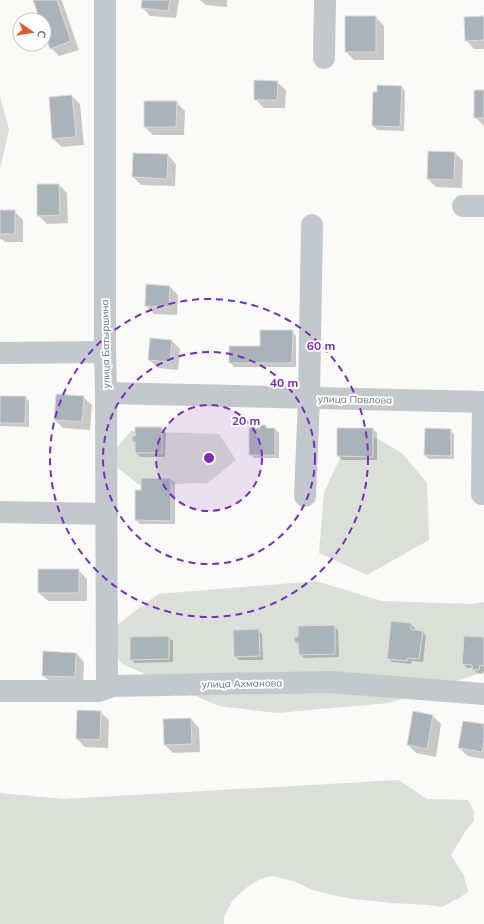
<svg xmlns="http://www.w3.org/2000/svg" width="484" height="924" viewBox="0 0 484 924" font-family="Mulish,sans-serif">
<rect width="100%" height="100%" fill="#fafaf8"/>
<!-- green -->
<g fill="#dadfd7">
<path d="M0,96L9,130L1,165L0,166Z"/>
<path d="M362,430L402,453L427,483L429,540L367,575L319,553L324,492L341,456Z"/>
<path d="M131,431L219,434L236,460L208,483L139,485L107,459Z"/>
<path d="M317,581L381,601L472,604L484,602V672L389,703L277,713L219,706L122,664L101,637L158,594Z"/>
<path d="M399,780L427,799L468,800L474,811V821L465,832L451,855L464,876L468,892L459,898L442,907L428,905L393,903L353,899L332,895L313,890L293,881L272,876L260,879L246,888L232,901L224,917V924H0V793L64,799Z"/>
</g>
<!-- shadow -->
<g fill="#0003">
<path d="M34,0H61L62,1L79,50L59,56L51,48L44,29V20H41Z"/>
<path d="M143,0H179L176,18L150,16L142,7Z"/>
<path d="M200,0H227V7L206,5Z"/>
<path d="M376,17L384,26V60H354L346,52Z"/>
<path d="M484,17V49H474L466,40Z"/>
<path d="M277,82L286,90L285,108H264L255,99Z"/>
<path d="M401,87L405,91L404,131L377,130L373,126Z"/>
<path d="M484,91V126L475,117Z"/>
<path d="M72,96L80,104L84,145L62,147L53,139L50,98Z"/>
<path d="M176,102L185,111L184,135H153L145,127Z"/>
<path d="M455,153L463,161L462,188L436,187L428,179Z"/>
<path d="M168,155L176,164L175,186L141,185L133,177Z"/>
<path d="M59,185L67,193L68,223L47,224L38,215Z"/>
<path d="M0,211H14L23,220V242H5L1,239H0Z"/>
<path d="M170,287L178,295L177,315L154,314L146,306Z"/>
<path d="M292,331L296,336V367H234L230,362Z"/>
<path d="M171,340L180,349L178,370L158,368L149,360Z"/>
<path d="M0,397H25L29,401V427L0,426Z"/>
<path d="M83,397L92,405L90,430L63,428L55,420Z"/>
<path d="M265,426L269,429H275L279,433V458H254L250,454L261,429Z"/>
<path d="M162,428L166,432L165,457H140L136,453V445L133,442Z"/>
<path d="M373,429L377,433V460H342L338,456Z"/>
<path d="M450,430L454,434V459H429L425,455Z"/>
<path d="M171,479L175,483V524H140L136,520V491H142Z"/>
<path d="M78,570L87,579V601H48L39,593Z"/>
<path d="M411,624L415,628L414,631H422L426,636L423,662L412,661L411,664L392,662L388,658Z"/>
<path d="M334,626L338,630L339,657L304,658L300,654L299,646L295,642L299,638Z"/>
<path d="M258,630L262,634L263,660H239L235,656Z"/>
<path d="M168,637L173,641V662L135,663L131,659Z"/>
<path d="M484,638V669L483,674L477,673L473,669V668H467L463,663Z"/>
<path d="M76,653L84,662L83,685L52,684L43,675Z"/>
<path d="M100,712L109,720L108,748L85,747L77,739Z"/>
<path d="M433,716L441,724L436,757L416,753L408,745Z"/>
<path d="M191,719L199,728L200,752L173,753L165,745Z"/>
<path d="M484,725V759L468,756L459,748Z"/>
</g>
<!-- building -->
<g fill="#aab3b9" stroke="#dcdcda">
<path d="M33,0H57L71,41L50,49L44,32V20H40Z"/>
<path d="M142,0H170L168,11L141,8Z"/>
<rect x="345" y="16" width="31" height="36"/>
<path d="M484,16V40L465,41L464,17Z"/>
<path d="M254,80L278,81L277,100H254Z"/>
<path d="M377,85L402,86L400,127L372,126L373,92H377Z"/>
<rect x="474" y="90" width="10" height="28"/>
<path d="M72,95L76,137L52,139L49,97Z"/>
<path d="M144,101H177L176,127H144Z"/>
<path d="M428,151L455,152L454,180L427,179Z"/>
<path d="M133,153L168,154L167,179L132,177Z"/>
<path d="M37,184H59L60,215L37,216Z"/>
<rect x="0" y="210" width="15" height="24"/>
<path d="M146,284L170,286L169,307L145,306Z"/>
<path d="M260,330H293L292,363H229V346H260Z"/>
<path d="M150,338L172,340L170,362L148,360Z"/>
<path d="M56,394L84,396L82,422L54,420Z"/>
<path d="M0,396H26L25,423H0Z"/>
<path d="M260,425H266V428H275V455H249V428H260Z"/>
<path d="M135,427H162V453H135V442H132V436H135Z"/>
<path d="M337,428H373V457L337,456Z"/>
<path d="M425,428L451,429V456L424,455Z"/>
<path d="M141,478H171V521L135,520V490H141Z"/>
<rect x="38" y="569" width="41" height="24"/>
<path d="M391,621L411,623V629L423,631L419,659L408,658L407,661L387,659Z"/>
<path d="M335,625V654L299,655L298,642H294V637H298V626Z"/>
<path d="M259,629L260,656L234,657L233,630Z"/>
<path d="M169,636V659L130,660V637Z"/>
<path d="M464,636L484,637V666L480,665L479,670H472V665L462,664Z"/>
<path d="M43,651L76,653L75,677L42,676Z"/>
<path d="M77,710L101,711L100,740L76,739Z"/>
<path d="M413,711L433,715L427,749L407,745Z"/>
<path d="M191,718L192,744L164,745L163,719Z"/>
<path d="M463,721L484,724V741L482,752L458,748Z"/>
</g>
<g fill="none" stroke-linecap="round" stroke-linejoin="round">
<!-- minor -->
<g stroke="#c3c8cc" stroke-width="22">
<path d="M105,0V352L106,393L107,688"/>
<path d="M324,58L325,0"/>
<path d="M463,206H484"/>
<path d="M0,353L105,352"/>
<path d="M106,393L484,402"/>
<path d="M482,494L483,402"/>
<path d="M305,496L309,398L312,225"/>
<path d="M0,512L107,514"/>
<path d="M0,691H99L112,686L330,682L484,694"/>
</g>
</g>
<!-- distance rings -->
<circle cx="209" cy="458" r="53" fill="#7b2cbf" fill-opacity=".12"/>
<g fill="none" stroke="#7b2cbf" stroke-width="2" stroke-dasharray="7 5">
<circle cx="209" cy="458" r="53"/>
<circle cx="209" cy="458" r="106"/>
<circle cx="209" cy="458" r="159"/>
</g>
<g text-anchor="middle" stroke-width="4" stroke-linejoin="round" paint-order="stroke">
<!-- street labels -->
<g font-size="10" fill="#657683" stroke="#fff">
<text transform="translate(105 344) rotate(-91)" y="4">улица Батыршина</text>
<text transform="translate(355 399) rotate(1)" y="4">улица Павлова</text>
<text transform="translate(242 683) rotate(-1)" y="4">улица Ахманова</text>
</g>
</g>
<circle cx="209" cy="458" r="6" fill="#7b2cbf" stroke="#fff" stroke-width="2"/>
<g font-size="12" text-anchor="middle" font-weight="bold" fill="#7b2cbf" stroke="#fff" stroke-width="4" stroke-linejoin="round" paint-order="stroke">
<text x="321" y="350">60 m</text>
<text x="284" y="387">40 m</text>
<text x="246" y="425">20 m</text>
</g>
<!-- north arrow -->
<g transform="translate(32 32) rotate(103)"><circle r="19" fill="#ffffff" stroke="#c1c8cd"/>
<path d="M0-3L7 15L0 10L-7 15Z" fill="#e4572e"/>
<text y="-6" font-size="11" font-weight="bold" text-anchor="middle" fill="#657683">С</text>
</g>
</svg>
